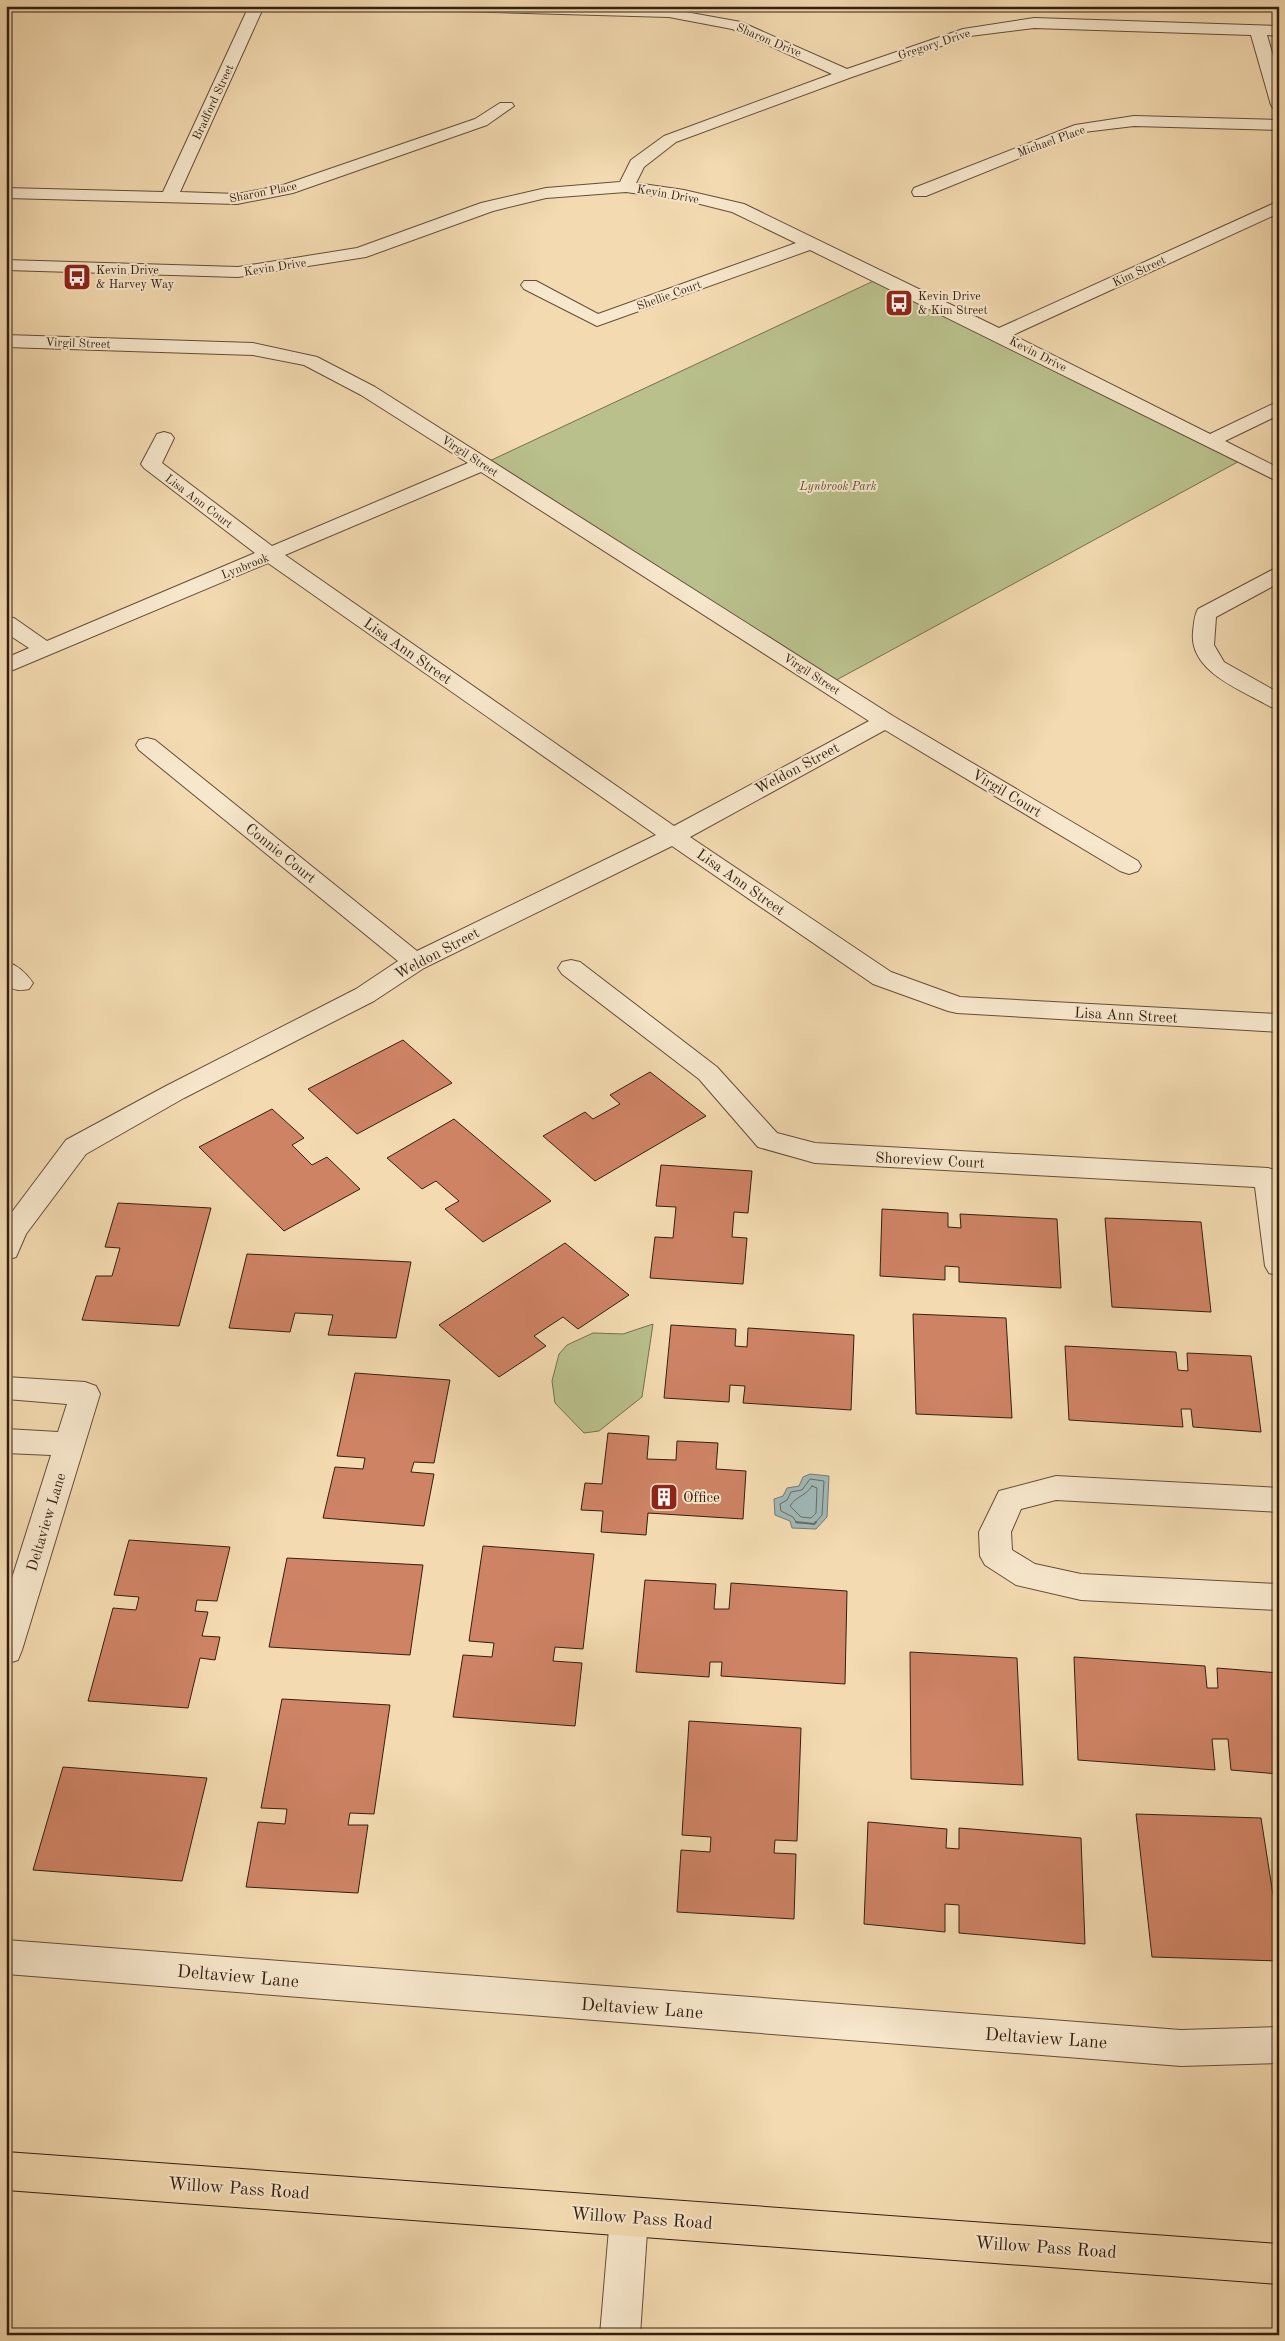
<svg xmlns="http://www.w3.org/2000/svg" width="1285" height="2341" viewBox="0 0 1285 2341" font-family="'Old Standard TT',serif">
<rect width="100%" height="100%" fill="#f3dab0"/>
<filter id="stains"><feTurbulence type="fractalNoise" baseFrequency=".004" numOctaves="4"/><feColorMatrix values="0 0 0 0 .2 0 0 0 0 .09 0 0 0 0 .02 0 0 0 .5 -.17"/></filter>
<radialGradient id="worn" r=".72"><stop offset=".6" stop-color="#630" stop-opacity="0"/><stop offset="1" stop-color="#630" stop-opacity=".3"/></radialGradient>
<!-- green -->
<g fill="#b9c08c" stroke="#76704e">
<path d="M882,277L1245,458L829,684L483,464Z"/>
<path d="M653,1324L642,1397L599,1431L584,1433L555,1403L552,1381L559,1354L567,1345L593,1333L623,1334Z"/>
</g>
<!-- water -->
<path fill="#a0b8b7" stroke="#757b74" d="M810,1474L829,1476L827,1517L816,1529L792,1528L790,1521L775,1515L774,1499L783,1496L787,1488L799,1486L803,1477Z"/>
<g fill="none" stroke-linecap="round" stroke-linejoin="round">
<!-- shore-far1 -->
<g stroke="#6a6c64" stroke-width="1">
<path d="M812,1486L817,1488L816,1513L811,1518L801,1517L790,1506C796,1496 806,1496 812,1486Z"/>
<path d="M801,1523H797L793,1517L781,1511L780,1504L787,1500L791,1492L802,1490L810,1479L824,1481L822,1515L815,1523"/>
</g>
<!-- shore -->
<path stroke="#6a6c64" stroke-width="2" d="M796,1522L814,1524L816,1522"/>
</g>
<!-- building -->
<g fill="#ce8365" stroke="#341f10">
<path d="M403,1040L452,1083L357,1134L308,1089Z"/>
<path d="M650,1072L706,1116L595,1181L543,1136L585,1112L593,1119L620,1104L610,1095Z"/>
<path d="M272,1109L304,1138L292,1145L312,1165L327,1157L360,1189L284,1231L199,1147Z"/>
<path d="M454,1119L551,1201L483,1242L445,1209L459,1201L436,1181L422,1189L387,1158Z"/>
<path d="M661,1165L752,1171L748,1213L734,1212L732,1237L747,1238L743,1284L650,1278L655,1237L673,1238L676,1207L656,1206Z"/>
<path d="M118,1203L211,1208L179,1326L82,1320L96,1276H112L120,1248L105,1247Z"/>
<path d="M882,1209L948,1213V1227L961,1228L960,1214L1057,1219L1061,1288L959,1282V1267L945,1266V1280L880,1276Z"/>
<path d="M1105,1218L1201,1222L1211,1312L1112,1307Z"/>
<path d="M565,1243L629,1295L578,1329L563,1317L534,1336L546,1346L499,1377L439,1325Z"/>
<path d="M247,1254L411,1262L396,1338L328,1335L333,1315L295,1313L290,1332L229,1328Z"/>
<path d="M913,1314L1006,1318L1012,1418L916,1414Z"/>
<path d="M671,1325L736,1329L735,1346L747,1347L748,1328L854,1335L851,1410L743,1403L745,1386L730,1385L729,1402L664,1398Z"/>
<path d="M1065,1346L1176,1352L1178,1370L1188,1371L1187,1353L1251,1356L1261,1432L1193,1427L1191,1409H1181L1183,1427L1069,1420Z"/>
<path d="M355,1373L450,1380L434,1463L414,1462L411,1472L434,1474L424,1526L323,1518L335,1467L363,1469L365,1458L337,1456Z"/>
<path d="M608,1433L649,1436L647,1459L676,1460L677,1441L718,1443L716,1469L746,1471L743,1519L648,1513L646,1535L601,1532L603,1511L581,1510L585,1483L602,1484Z"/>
<path d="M129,1540L230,1547L217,1601L197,1600L195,1611L208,1612L202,1636L220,1637L215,1660L200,1658L188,1708L88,1701L113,1608L136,1610L139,1597L114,1595Z"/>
<path d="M483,1546L594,1554L583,1649L555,1647L553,1661L582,1663L575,1726L453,1717L463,1655L492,1657L494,1643L469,1641Z"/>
<path d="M287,1558L423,1565L410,1655L269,1647Z"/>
<path d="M645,1580L716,1584L714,1609H729L731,1583L847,1591L845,1684L721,1676L722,1662H710L709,1677L636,1672Z"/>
<path d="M910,1652L1017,1658L1023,1785L911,1779Z"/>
<path d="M1074,1657L1205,1666L1207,1688H1218L1217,1668L1279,1673V1774L1231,1770L1228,1739H1212L1215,1770L1078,1760Z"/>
<path d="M282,1699L390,1705L374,1814L350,1813L348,1825H368L358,1893L246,1887L258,1822L285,1824L287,1809L261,1808Z"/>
<path d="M689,1721L801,1728L797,1841L775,1840L774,1853L796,1854L794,1919L677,1912L681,1850L710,1852L711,1837L682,1835Z"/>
<path d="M63,1767L207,1778L182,1881L33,1870Z"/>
<path d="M1136,1814L1261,1818L1279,1933V1961L1152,1957Z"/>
<path d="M868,1822L947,1829L946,1848L959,1849V1828L1081,1838L1085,1944L959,1933V1905L945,1904V1932L864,1924Z"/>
</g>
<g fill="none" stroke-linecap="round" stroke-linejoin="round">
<defs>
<g id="minor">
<path d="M249,6H264L180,192L237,194L283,185L475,119L500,103H512L514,106L487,125L293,193L237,204L6,198V188L163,192Z"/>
<path d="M412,6L669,9L741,22L847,69L963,29L1034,18L1279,26V36L1267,35L1279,77V110L1273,108L1271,105L1251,35L1034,28L970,36L852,77L676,142L644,167L636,183L684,190L744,204L999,328L1279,201V213L1013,335L1210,434L1279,401V415L1225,441L1279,468V482L810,250L597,326L524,289L521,285L524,281H536L598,314L796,243L732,212L684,200L626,192L546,198L493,211L366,257L238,277L6,270V260L238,267L357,248L481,203L546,188L620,182L631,160L664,136L832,74L732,29L669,17L419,10Z"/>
<path d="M1134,116L1279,120V130L1134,126L1084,132L926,196H914L912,192L914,188L1075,125Z"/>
<path d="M6,335L253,343L317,357L375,387L893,716L1138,861L1141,866L1138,871L1129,874L1120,871L885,730L690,837L891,972L960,997L1279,1014V1032L957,1013L948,1011L873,984L672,846L424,968L374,1001L184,1098L86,1154L26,1234L16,1257L6,1260V1220L66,1140L166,1086L356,989L398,961L139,750L136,745L139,740L147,738L155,740L417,951L656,835L268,563L6,673V658L29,648L6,633V617L14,618L47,641L255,553L144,468L141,464L157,434L164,432L171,434L174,438L162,463L272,546L468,463L361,395L304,365L253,355L6,347ZM481,472L869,721L674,826L285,555Z"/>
<path d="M1279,568V583L1216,617L1214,645L1224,662L1279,693V709L1271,707C1242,690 1189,672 1193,632C1194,624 1194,616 1198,609L1272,570Z"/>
<path d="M571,960L580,962L717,1067L777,1133L815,1143L1268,1168L1278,1171L1279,1276L1269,1273L1265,1266L1255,1187L815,1163L758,1147L699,1079L562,974L558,968L562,962Z"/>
<path d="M6,962C18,965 26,973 33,983L29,989C20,991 14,991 6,984Z"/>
<path d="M6,1377L85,1382L96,1386L100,1394L22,1650L18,1660L6,1664V1597L51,1455L6,1453V1429L58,1432L67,1404L6,1399Z"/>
<path d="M1056,1476L1279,1488V1512L1056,1500L1021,1509L1011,1532L1012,1550L1035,1564L1081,1574L1279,1584V1610L1081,1600L1016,1585L985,1565L980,1556L979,1532L999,1491Z"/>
<path d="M6,1940L1181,2030L1279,2027V2063L1181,2066L6,1974Z"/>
<path d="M629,2198L643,2203L648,2217L640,2335H600L610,2217L615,2203Z"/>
</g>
<path id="major" d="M6,2152L1279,2244V2284L6,2190Z"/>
</defs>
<!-- minor casing -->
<use href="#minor" stroke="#644e38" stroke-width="2"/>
<!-- major casing -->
<use href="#major" stroke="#341f10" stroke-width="2"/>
<!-- minor -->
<use href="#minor" fill="#f7e7cc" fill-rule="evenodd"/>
<!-- major -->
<use href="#major" fill="#f3dab0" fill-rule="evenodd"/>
</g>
<!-- icons -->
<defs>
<symbol id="bus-square" viewBox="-11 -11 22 22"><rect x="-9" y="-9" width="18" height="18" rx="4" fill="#8f2418" stroke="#f7e7cc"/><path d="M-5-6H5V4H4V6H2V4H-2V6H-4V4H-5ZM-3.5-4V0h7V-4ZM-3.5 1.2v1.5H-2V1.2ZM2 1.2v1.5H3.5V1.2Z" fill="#fff"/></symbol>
<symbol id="building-square" viewBox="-11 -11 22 22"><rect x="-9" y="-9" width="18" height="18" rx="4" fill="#8f2418" stroke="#f7e7cc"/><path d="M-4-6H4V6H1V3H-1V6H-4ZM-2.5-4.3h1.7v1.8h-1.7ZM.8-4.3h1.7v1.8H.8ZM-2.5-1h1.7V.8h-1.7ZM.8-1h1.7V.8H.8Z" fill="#fff"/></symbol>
</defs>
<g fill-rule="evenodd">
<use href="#bus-square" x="61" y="261" width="32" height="32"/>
<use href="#bus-square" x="883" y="287" width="32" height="32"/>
<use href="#building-square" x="648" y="1481" width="32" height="32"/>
</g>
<g text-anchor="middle" stroke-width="4" stroke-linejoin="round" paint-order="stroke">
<!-- far-street labels -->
<g font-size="12" fill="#341f10" stroke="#f7e7cc">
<text transform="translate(769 40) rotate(23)" y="4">Sharon Drive</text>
<text transform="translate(934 44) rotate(-18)" y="4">Gregory Drive</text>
<text transform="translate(213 102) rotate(-65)" y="4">Bradford Street</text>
<text transform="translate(1051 141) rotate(-20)" y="4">Michael Place</text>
<text transform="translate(263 192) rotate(-11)" y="4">Sharon Place</text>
<text transform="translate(668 194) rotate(10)" y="4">Kevin Drive</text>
<text transform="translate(275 267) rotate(-9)" y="4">Kevin Drive</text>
<text transform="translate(1139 271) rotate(-25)" y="4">Kim Street</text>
<text transform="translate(669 295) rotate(-20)" y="4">Shellie Court</text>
<text transform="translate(78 343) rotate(2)" y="4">Virgil Street</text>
<text transform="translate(1038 354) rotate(27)" y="4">Kevin Drive</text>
<text transform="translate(470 456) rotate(33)" y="4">Virgil Street</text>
<text transform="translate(199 501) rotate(37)" y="4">Lisa Ann Court</text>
<text transform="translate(245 566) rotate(-22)" y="4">Lynbrook</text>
<text transform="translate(812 674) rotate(33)" y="4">Virgil Street</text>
</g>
<!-- far-poi labels -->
<g font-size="12" fill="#341f10" stroke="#f7e7cc" text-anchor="start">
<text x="96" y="274">Kevin Drive<tspan x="96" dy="14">&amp; Harvey Way</tspan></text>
<text x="918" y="300">Kevin Drive<tspan x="918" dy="14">&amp; Kim Street</tspan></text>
</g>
<!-- far-park labels -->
<g font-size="12" font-style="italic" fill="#5c4f35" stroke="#f7e7cc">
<text x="838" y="490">Lynbrook Park</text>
</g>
<!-- street labels -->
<g font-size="15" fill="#341f10" stroke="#f7e7cc">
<text transform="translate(408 651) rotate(35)" y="5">Lisa Ann Street</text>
<text transform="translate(797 768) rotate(-28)" y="5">Weldon Street</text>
<text transform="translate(1007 793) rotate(31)" y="5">Virgil Court</text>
<text transform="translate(281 853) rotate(39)" y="5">Connie Court</text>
<text transform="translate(741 882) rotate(35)" y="5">Lisa Ann Street</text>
<text transform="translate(437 953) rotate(-28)" y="5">Weldon Street</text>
<text transform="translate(1126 1015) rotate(3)" y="5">Lisa Ann Street</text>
<text transform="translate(930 1160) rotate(3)" y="5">Shoreview Court</text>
<text transform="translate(46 1522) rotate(-73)" y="5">Deltaview Lane</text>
</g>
<!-- poi labels -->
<g font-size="15" fill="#341f10" stroke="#f7e7cc" text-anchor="start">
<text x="683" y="1502">Office</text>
</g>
<!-- near-street labels -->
<g font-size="18" fill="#341f10" stroke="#f7e7cc">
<text transform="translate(238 1976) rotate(5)" y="6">Deltaview Lane</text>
<text transform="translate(642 2008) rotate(4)" y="6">Deltaview Lane</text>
<text transform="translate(1046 2038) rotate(4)" y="6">Deltaview Lane</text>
<text transform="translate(239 2188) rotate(4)" y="6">Willow Pass Road</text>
<text transform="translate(642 2218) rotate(4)" y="6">Willow Pass Road</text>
<text transform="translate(1046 2247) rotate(4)" y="6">Willow Pass Road</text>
</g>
</g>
<!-- margin -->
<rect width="1285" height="2341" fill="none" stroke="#f3dab0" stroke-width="25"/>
<rect x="8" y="8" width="1270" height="2326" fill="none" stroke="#341f10" stroke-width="2.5"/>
<rect x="12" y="12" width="1260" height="2316" fill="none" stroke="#341f10"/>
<rect width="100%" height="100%" filter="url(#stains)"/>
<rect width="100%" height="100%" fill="url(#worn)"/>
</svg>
